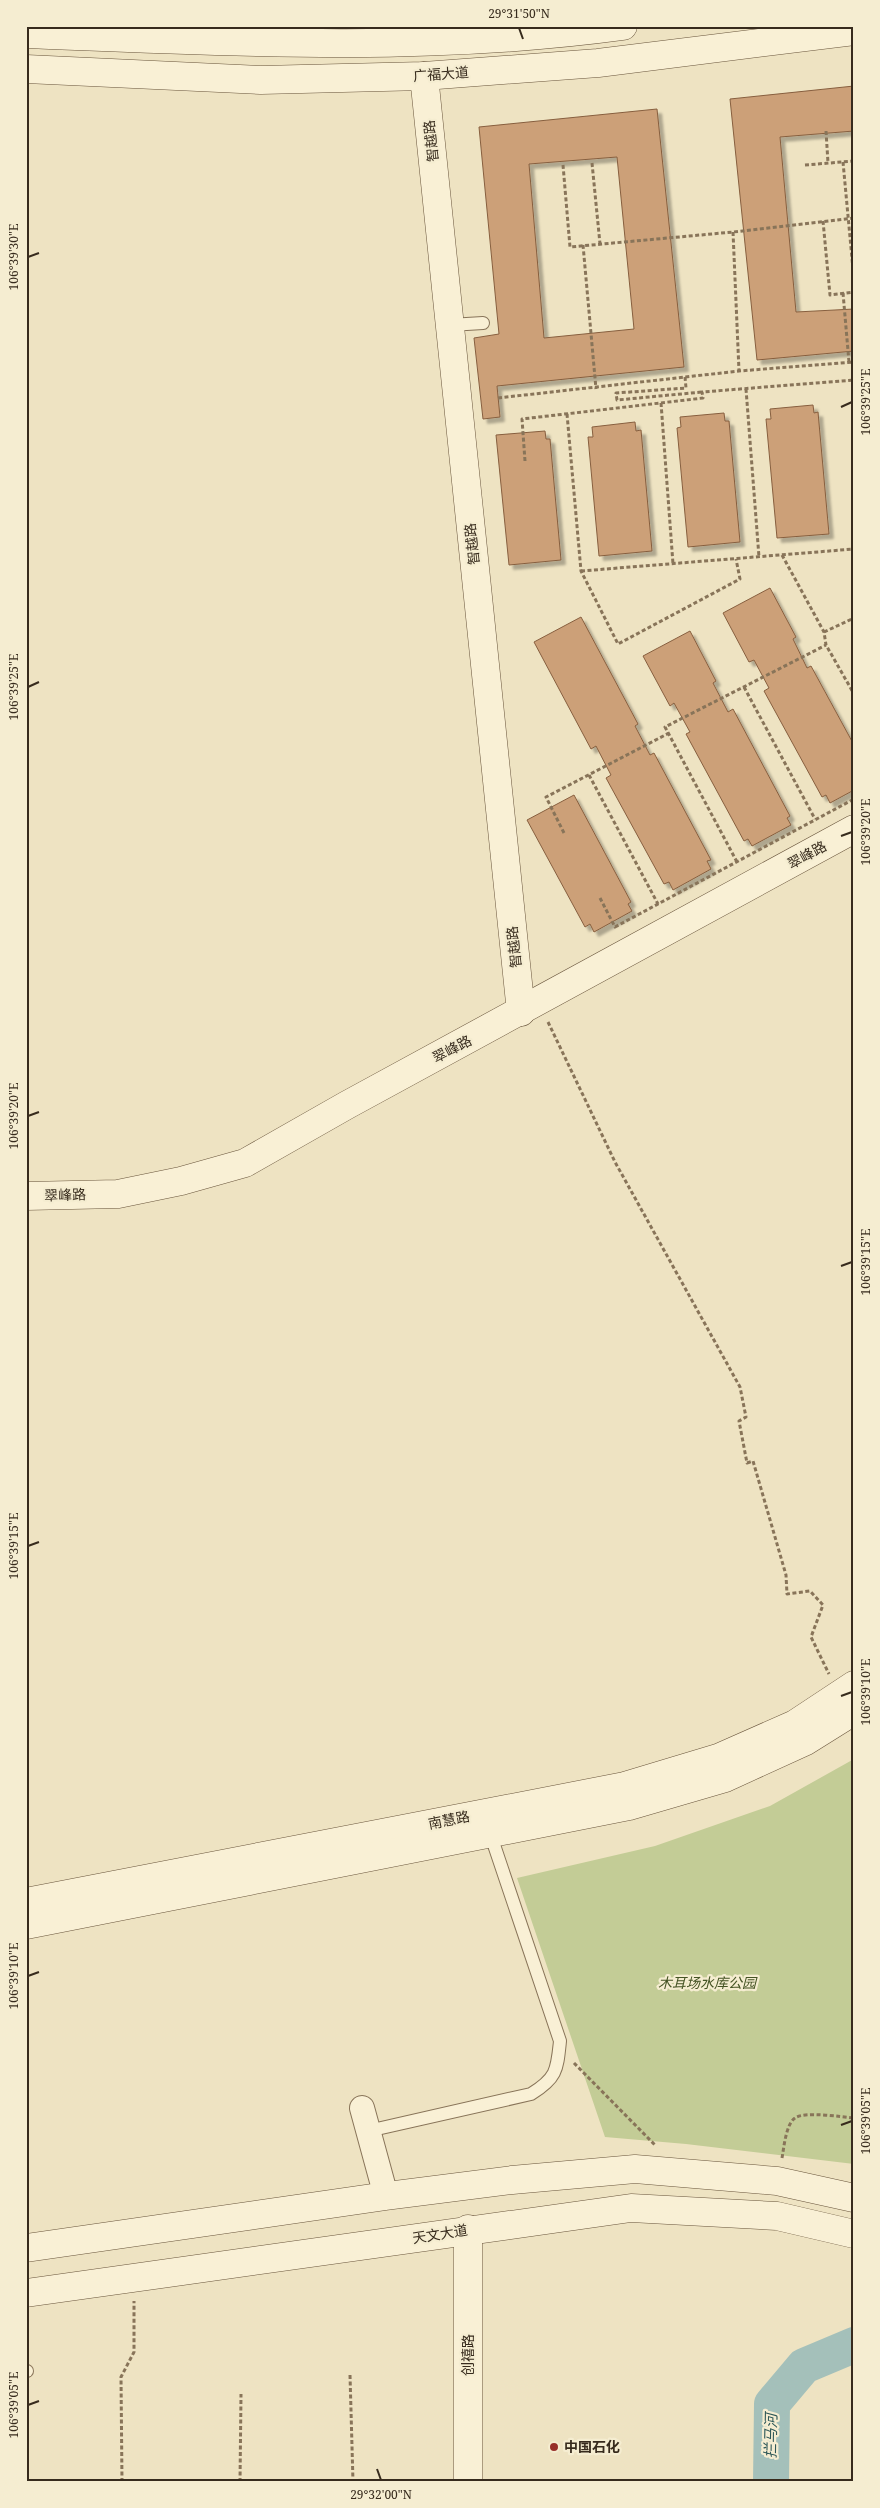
<svg xmlns="http://www.w3.org/2000/svg" width="880" height="2508" viewBox="0 0 880 2508" font-family="'Noto Serif','Noto Sans SC',serif">
<defs>
<filter id="shadow"><feDropShadow dx="4.5" dy="4.5" stdDeviation="1" flood-color="#0004"/></filter>
</defs>
<rect width="100%" height="100%" fill="#eee3c2"/>
<!-- green -->
<path fill="#c3cc96" d="M854,1759V2164L686,2144L605,2137L517,1878L655,1846L770,1806Z"/>
<g fill="none" stroke-linecap="round" stroke-linejoin="round">
<!-- river -->
<path stroke="#a4c0ba" stroke-width="36" d="M771,2482L772,2404L804,2366L854,2345"/>
</g>
<!-- building -->
<g fill="#cca078" stroke="#875f3f" fill-rule="evenodd" filter="url(#shadow)">
<path d="M854,86V131L780,137L796,312L854,309V351L757,360L730,99Z"/>
<path d="M657,109L684,367L497,386L500,417L483,419L474,338L499,334L479,127ZM617,157L634,329L544,338L529,164Z"/>
<path d="M813,405L814,413L818,412L829,534L777,538L766,419H771L770,409Z"/>
<path d="M724,413L725,421H729L740,542L688,547L677,428L681,427L680,417Z"/>
<path d="M635,422L636,431L641,430L652,551L599,556L588,437H593L592,427Z"/>
<path d="M545,431L546,439H550L561,560L509,565L496,435Z"/>
<path d="M770,588L796,637L793,639L807,668L811,666L854,745V790L830,803L826,795L822,797L764,691L769,688L754,660L749,662L723,613Z"/>
<path d="M581,617L638,724L635,726L650,755L654,753L711,860L707,861L711,869L673,890L669,882L664,884L606,778L611,775L596,746L591,749L534,642Z"/>
<path d="M690,631L716,681L713,683L728,712L733,709L790,816L787,818L791,825L752,846L748,839L744,841L686,734L690,732L674,703L670,706L643,656Z"/>
<path d="M574,795L631,902L628,904L632,911L594,932L590,924L585,927L527,820Z"/>
</g>
<g fill="none" stroke-linecap="round" stroke-linejoin="round">
<defs>
<g id="lane">
<path d="M450,325L483,323"/>
<path d="M368,2131L531,2094C557,2078 557,2070 560,2041L490,1833"/>
<path d="M26,2371H27"/>
</g>
<path id="street" d="M362,2108L386,2196"/>
<g id="secondary">
<path d="M26,34C225,42 425,53 623,26"/>
<path d="M26,69L261,80L424,76L598,63L854,31"/>
<path d="M424,76L521,1012"/>
<path d="M26,1196L118,1194L181,1181L245,1163L347,1105L854,829"/>
<path d="M26,1902L625,1786L718,1758L795,1724L854,1685"/>
<path d="M26,1925L629,1806L725,1778L806,1741L854,1711"/>
<path d="M26,2248L386,2196L512,2180L635,2169L777,2181L854,2198"/>
<path d="M26,2293L631,2208L777,2216L854,2234"/>
<path d="M468,2482V2229"/>
</g>
</defs>
<!-- lane casing -->
<use href="#lane" stroke="#887459" stroke-width="14"/>
<!-- street casing -->
<use href="#street" stroke="#887459" stroke-width="26"/>
<!-- secondary casing -->
<use href="#secondary" stroke="#69553c" stroke-width="29"/>
<!-- path -->
<g stroke="#887459" stroke-width="3" stroke-dasharray="4 2.5" stroke-linecap="butt">
<path d="M826,131L828,163"/>
<path d="M843,162L854,280"/>
<path d="M592,163L600,244"/>
<path d="M563,165L570,247L733,232L854,218"/>
<path d="M805,165L854,161"/>
<path d="M823,221L830,295L854,292"/>
<path d="M733,232L739,371"/>
<path d="M583,245L596,389"/>
<path d="M843,293L849,362"/>
<path d="M685,377L686,388L616,393L617,400L702,392"/>
<path d="M746,389L759,557"/>
<path d="M498,398L739,371L854,362"/>
<path d="M661,403L673,564"/>
<path d="M567,414L581,571L618,644L740,579L736,559"/>
<path d="M525,461L522,419L703,398L702,392L854,380"/>
<path d="M782,555L824,632L826,645L854,694"/>
<path d="M581,571L854,549"/>
<path d="M824,632L854,618"/>
<path d="M744,687L815,819"/>
<path d="M589,775L658,904"/>
<path d="M564,833L546,797L669,733"/>
<path d="M737,862L665,727L826,645"/>
<path d="M600,898L615,927L854,799"/>
<path d="M548,1022L615,1162L740,1387L746,1417L739,1421L747,1463L753,1461L786,1575L787,1594L810,1591L823,1605L811,1637L829,1674"/>
<path d="M574,2063L656,2146"/>
<path d="M782,2158C784,2147 786,2124 795,2118C804,2111 842,2117 854,2118"/>
<path d="M350,2375L353,2482"/>
<path d="M122,2482L121,2377L134,2352V2301"/>
<path d="M240,2482L241,2394"/>
</g>
<!-- lane -->
<use href="#lane" stroke="#f9f0d5" stroke-width="12"/>
<!-- street -->
<use href="#street" stroke="#f9f0d5" stroke-width="24"/>
<!-- secondary -->
<use href="#secondary" stroke="#f9f0d5" stroke-width="28"/>
</g>
<!-- ticks -->
<path fill="none" stroke="#372b1d" stroke-width="2" d="M519,28L523,39M28,257L39,253M841,407L852,402M28,687L39,682M841,836L852,832M28,1116L39,1112M841,1266L852,1262M28,1546L39,1542M841,1696L852,1692M28,1976L39,1972M841,2125L852,2121M28,2405L39,2401M377,2469L381,2480"/>
<!-- markers -->
<circle fill="#972f29" stroke="#f5edd1" stroke-width="2" cx="554" cy="2447" r="5"/>
<g text-anchor="middle" stroke-width="4.5" stroke-linejoin="round" paint-order="stroke">
<!-- street labels -->
<g font-size="14" fill="#372b1d" stroke="#f5edd1">
<text transform="translate(441 74) rotate(-4)" y="5">广福大道</text>
<text transform="translate(431 141) rotate(-96)" y="5">智越路</text>
<text transform="translate(472 544) rotate(-96)" y="5">智越路</text>
<text transform="translate(807 855) rotate(-29)" y="5">翠峰路</text>
<text transform="translate(514 947) rotate(-96)" y="5">智越路</text>
<text transform="translate(452 1049) rotate(-28)" y="5">翠峰路</text>
<text transform="translate(65 1195) rotate(-2)" y="5">翠峰路</text>
<text transform="translate(449 1820) rotate(-11)" y="5">南慧路</text>
<text transform="translate(440 2234) rotate(-9)" y="5">天文大道</text>
<text transform="translate(468 2355) rotate(-90)" y="5">创禧路</text>
</g>
<!-- park labels -->
<g font-size="14" font-style="italic" fill="#455424" stroke="#f5edd1">
<text x="707" y="1988">木耳场水库公园</text>
</g>
<!-- poi labels -->
<g font-size="14" font-weight="bold" fill="#372b1d" stroke="#f5edd1" text-anchor="start">
<text x="564" y="2452">中国石化</text>
</g>
<!-- water labels -->
<g font-size="15" font-style="italic" fill="#2d5757" stroke="#f5edd1">
<text transform="translate(771 2436) rotate(-89)" y="5">拦马河</text>
</g>
</g>
<!-- border -->
<rect width="880" height="2508" fill="none" stroke="#f5edd1" stroke-width="55"/>
<rect x="28" y="28" width="824" height="2452" fill="none" stroke="#372b1d" stroke-width="2"/>
<g font-size="12" text-anchor="middle" fill="#372b1d">
<text x="519" y="18">29°31'50"N</text>
<text transform="translate(14 257) rotate(-90)" y="4">106°39'30"E</text>
<text transform="translate(866 402) rotate(-90)" y="4">106°39'25"E</text>
<text transform="translate(14 687) rotate(-90)" y="4">106°39'25"E</text>
<text transform="translate(866 832) rotate(-90)" y="4">106°39'20"E</text>
<text transform="translate(14 1116) rotate(-90)" y="4">106°39'20"E</text>
<text transform="translate(866 1262) rotate(-90)" y="4">106°39'15"E</text>
<text transform="translate(14 1546) rotate(-90)" y="4">106°39'15"E</text>
<text transform="translate(866 1692) rotate(-90)" y="4">106°39'10"E</text>
<text transform="translate(14 1976) rotate(-90)" y="4">106°39'10"E</text>
<text transform="translate(866 2121) rotate(-90)" y="4">106°39'05"E</text>
<text transform="translate(14 2405) rotate(-90)" y="4">106°39'05"E</text>
<text x="381" y="2499">29°32'00"N</text>
</g>
</svg>
